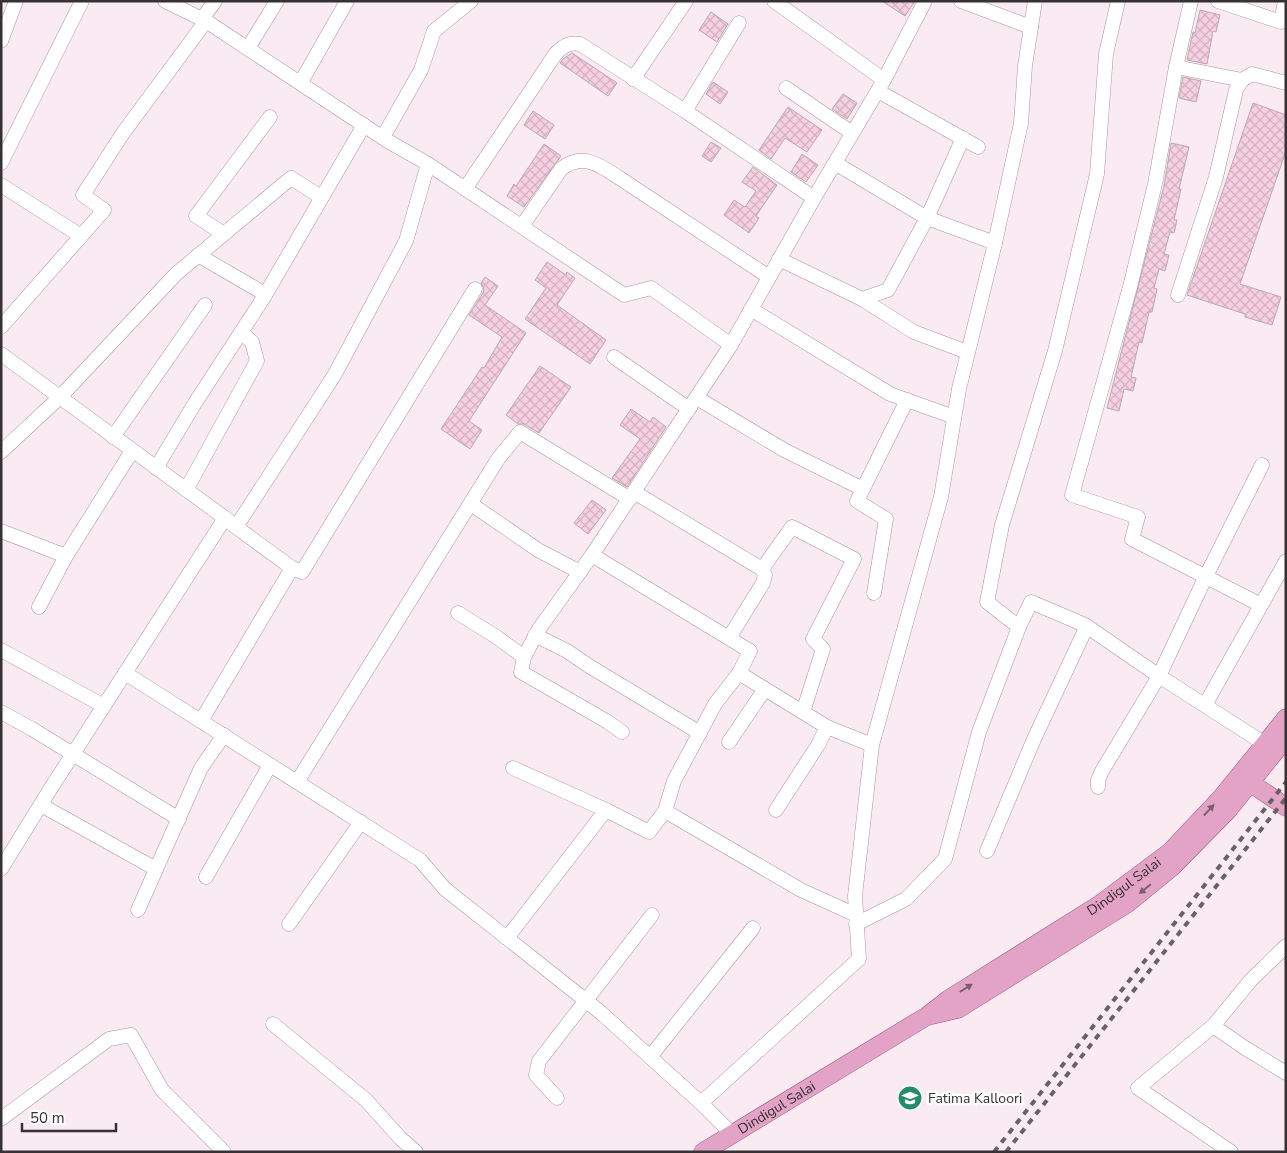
<svg xmlns="http://www.w3.org/2000/svg" width="1287" height="1153" viewBox="0 0 1287 1153" font-family="'Nunito Sans',sans-serif">
<defs>
<pattern id="building-cross-hatch" width="8" height="8" patternUnits="userSpaceOnUse" patternTransform="scale(1.25)"><rect width="8" height="8" fill="#f6cfe1"/><path d="M0 0l8 8M0 8l8-8" fill="none" stroke="#d4b2c2"/></pattern>
</defs>
<rect width="100%" height="100%" fill="#faebf2"/>
<!-- building -->
<g fill="url(#building-cross-hatch)" stroke="#b8aab1">
<path d="M882,1H915L905,16Z"/>
<path d="M1200,10L1220,15L1216,32L1213,31L1207,64L1187,60L1193,32L1195,33Z"/>
<path d="M711,12L728,24L717,42L699,30Z"/>
<path d="M572,53L617,83L608,96L560,63L563,59Z"/>
<path d="M1183,77L1201,81L1196,102L1179,98Z"/>
<path d="M713,82L728,92L720,104L706,94Z"/>
<path d="M843,94L857,103L847,119L832,109Z"/>
<path d="M1253,103L1286,115V151L1240,284L1281,297L1272,325L1245,317V314L1187,295Z"/>
<path d="M788,107L822,130L807,152L785,138L771,159L759,150Z"/>
<path d="M533,111L554,125L545,139L524,125Z"/>
<path d="M711,142L721,148L711,162L702,156Z"/>
<path d="M1171,143L1189,147L1179,189H1181L1174,220H1177L1174,233L1170,232L1164,254L1169,255L1165,271L1159,269L1154,288L1157,289L1152,312H1149L1142,343L1139,342L1131,377L1136,378L1133,391L1124,389L1119,411L1107,408L1164,186Z"/>
<path d="M544,144L561,156L524,207L507,196L514,184L516,186Z"/>
<path d="M802,154L818,165L806,182L791,172Z"/>
<path d="M753,167L777,185L756,216L759,218L749,233L724,215L734,200L745,207L756,191L742,182Z"/>
<path d="M547,262L566,275L567,272L575,278L557,305L606,340L590,364L525,319L546,288L535,280Z"/>
<path d="M485,277L498,286L485,305L526,333L469,421L482,430L470,449L441,429L482,367L484,368L502,337L469,315L483,293L484,289L481,283Z"/>
<path d="M540,366L571,387L539,433L524,424H518L506,415Z"/>
<path d="M631,409L650,422L653,417L666,427L627,487L612,478L640,439L620,425Z"/>
<path d="M592,500L606,510L588,534L574,523Z"/>
</g>
<g fill="none" stroke-linecap="round" stroke-linejoin="round">
<defs>
<g id="minor">
<path d="M165,1L206,21L386,140L428,164L624,295L651,288L731,345"/>
<path d="M774,1L884,80"/>
<path d="M961,1L1031,27"/>
<path d="M1191,1L1176,67L1155,184L1130,287L1072,495L1138,517L1132,539L1261,605"/>
<path d="M1218,1L1281,22L1285,1"/>
<path d="M202,19L215,1"/>
<path d="M1,41L16,1"/>
<path d="M248,48L277,1"/>
<path d="M1176,67L1242,80"/>
<path d="M633,79L686,1"/>
<path d="M301,82L347,1"/>
<path d="M786,88L852,133"/>
<path d="M878,91L978,147"/>
<path d="M685,111L739,23"/>
<path d="M383,137L421,70L434,31L471,1"/>
<path d="M1,163L82,1"/>
<path d="M835,163L927,218L995,243"/>
<path d="M1,185L81,236"/>
<path d="M465,189L556,53C564,46 569,42 580,44L685,111L814,198"/>
<path d="M522,226L561,169C582,152 600,165 618,177L769,277"/>
<path d="M224,234L196,216L270,117"/>
<path d="M198,255L265,294"/>
<path d="M779,259L862,299L888,290L927,218L963,138"/>
<path d="M1178,295L1216,177L1236,90L1242,80L1252,74L1286,83"/>
<path d="M862,299L914,332L967,352"/>
<path d="M751,309L890,394L954,417"/>
<path d="M1,327L104,210L83,195L123,133L206,21"/>
<path d="M1,354L225,518"/>
<path d="M614,357L689,409"/>
<path d="M697,398L784,450L863,489"/>
<path d="M113,437L205,305"/>
<path d="M1,452L60,397L176,274L291,178L321,197"/>
<path d="M156,468L195,403L264,297L364,125"/>
<path d="M186,490L257,361L252,342L241,332"/>
<path d="M634,492L762,569L765,575L763,583L729,638"/>
<path d="M471,504L538,550L580,572"/>
<path d="M1,531L66,556"/>
<path d="M592,555L750,651L739,673L827,727L872,745"/>
<path d="M292,568L302,572L475,289"/>
<path d="M762,569L792,527L854,559L813,639L823,649L803,712"/>
<path d="M874,593L886,519L857,501L907,400"/>
<path d="M39,607L66,556L132,451"/>
<path d="M458,613L495,636L524,657"/>
<path d="M1019,627L1031,602L1085,625L1159,676L1265,744"/>
<path d="M535,635L567,651L589,666L700,733"/>
<path d="M1,650L104,706"/>
<path d="M125,673L420,860L445,889L599,1011L701,1103L732,1134"/>
<path d="M1205,705L1286,561"/>
<path d="M1,712L32,729L179,819"/>
<path d="M201,721L292,568L236,527"/>
<path d="M622,732L608,722L521,672L524,657L539,629L592,555L731,345L814,198L884,80L925,1"/>
<path d="M729,742L765,689"/>
<path d="M513,768L606,810L649,832L665,811L674,781L715,704L739,673"/>
<path d="M297,782L498,459L520,432L630,499"/>
<path d="M1098,787V780L1102,771L1159,676L1206,576L1262,465"/>
<path d="M41,805L156,869"/>
<path d="M776,810L818,745L827,727"/>
<path d="M665,811L801,890L856,915"/>
<path d="M987,851L1034,739L1087,626"/>
<path d="M1,869L51,788L225,518L236,527L335,374L406,241L428,164"/>
<path d="M206,877L270,765"/>
<path d="M138,910L201,768L224,735"/>
<path d="M289,924L361,822"/>
<path d="M856,924L906,899L945,859L979,732L1019,627L987,602L1002,525L1055,351L1097,174L1106,54L1118,1"/>
<path d="M507,938L606,810"/>
<path d="M1286,946L1251,980L1213,1026L1245,1048L1286,1073"/>
<path d="M273,1024L366,1100L400,1138L416,1152"/>
<path d="M1213,1026L1138,1088L1231,1152"/>
<path d="M650,1057L753,928"/>
<path d="M557,1098L536,1075L539,1061L652,915"/>
<path d="M701,1103L859,959L855,896L872,745L941,497L959,389L995,243L1021,123L1025,66L1035,1"/>
<path d="M1,1119L109,1039L131,1035L162,1090L224,1152"/>
</g>
<g id="major">
<path d="M1242,777L1286,807"/>
<path d="M932,1015L958,1009L1128,903L1172,867L1228,810L1286,738"/>
<path id="s1" d="M703,1152L927,1016L949,999L1099,905L1170,852L1222,797L1286,718"/>
</g>
</defs>
<!-- minor casing -->
<use href="#minor" stroke="#a5979e" stroke-width="15"/>
<!-- major casing -->
<use href="#major" stroke="#9a537a" stroke-width="19"/>
<!-- minor -->
<use href="#minor" stroke="#fff" stroke-width="14"/>
<!-- major -->
<use href="#major" stroke="#e3a3c6" stroke-width="18"/>
<!-- rail -->
<g stroke="#696164" stroke-width="4" stroke-dasharray="6 6" stroke-linecap="butt">
<path d="M994,1152L1286,782"/>
<path d="M1006,1152L1286,798"/>
</g>
</g>
<!-- one-way arrows -->
<defs><path id="oneway-solid" d="M-6-.8H1V-3.2L6.5 0L1 3.2V.8H-6Z" transform="scale(1.25)"/></defs>
<g fill="#7b5f6e">
<use href="#oneway-solid" transform="translate(1209 810) rotate(-47)"/>
<use href="#oneway-solid" transform="translate(1145 889) rotate(141)"/>
<use href="#oneway-solid" transform="translate(966 988) rotate(-32)"/>
</g>
<!-- icons -->
<defs>
<symbol id="university-disc" viewBox="-11 -11 22 22"><circle r="9.5" fill="#248c69" stroke="#fdfdfd"/><path d="M0-5L7-2L0 1L-7-2ZM-4 1L0 2.5L4 1V4Q0 6-4 4Z" fill="#fff"/></symbol>
</defs>
<g fill-rule="evenodd">
<use href="#university-disc" x="896" y="1084" width="28" height="28"/>
</g>
<g text-anchor="middle" stroke-width="5" stroke-linejoin="round" paint-order="stroke">
<!-- street labels -->
<g font-size="14" fill="#363133" stroke="#fdfdfd">
<text dy="5" stroke="none"><textPath href="#s1" startOffset="498">Dindigul Salai</textPath></text>
<text dy="5" stroke="none"><textPath href="#s1" startOffset="86">Dindigul Salai</textPath></text>
</g>
<!-- poi labels -->
<g font-size="14" fill="#363133" stroke="#fdfdfd" text-anchor="start">
<text x="928" y="1103">Fatima Kalloori</text>
</g>
</g>
<!-- border -->
<rect width="1287" height="1153" fill="none" stroke="#363133" stroke-width="5"/>
<!-- scale -->
<path d="M22 1123v8h94v-8" fill="none" stroke="#363133" stroke-width="2.5"/>
<text x="30" y="1123" font-size="15" fill="#363133" stroke="#fdfdfd" stroke-width="4" paint-order="stroke">50 m</text>
</svg>
